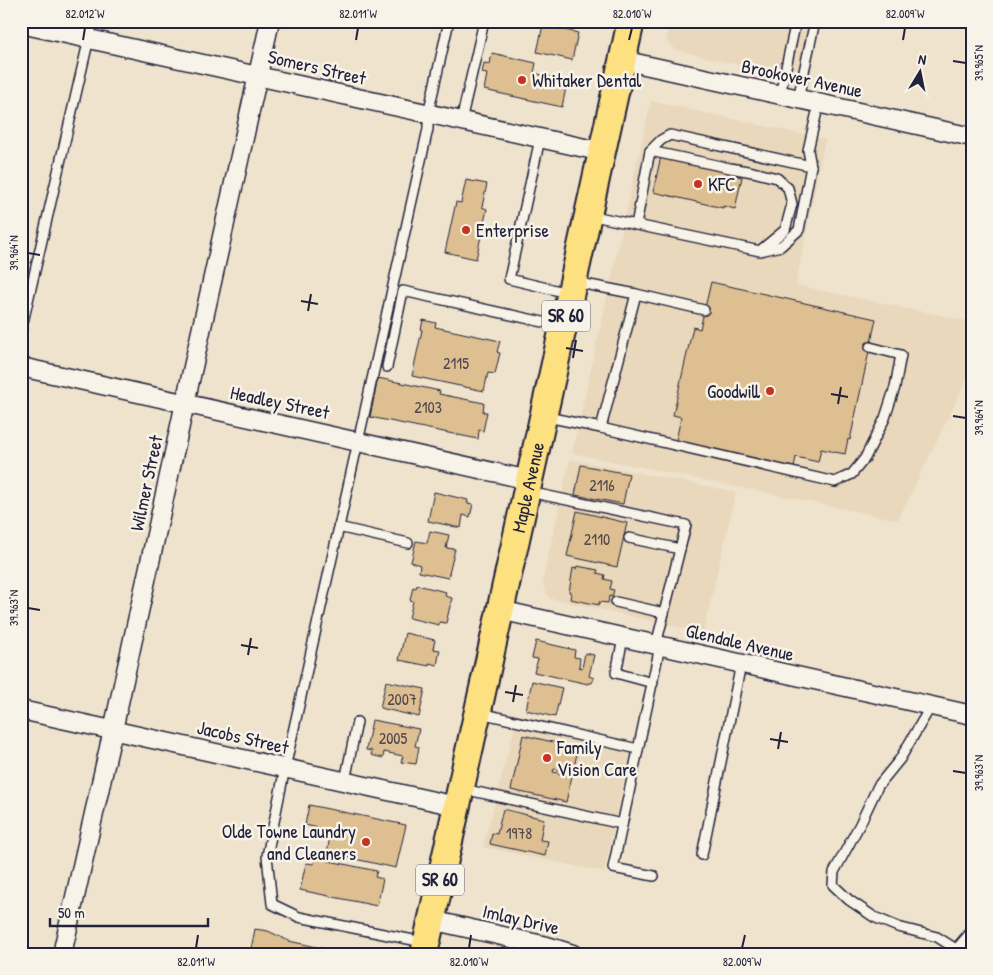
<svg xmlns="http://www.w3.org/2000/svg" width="993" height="975" viewBox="0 0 993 975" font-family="'Patrick Hand',sans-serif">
<rect width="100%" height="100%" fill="#efe3ce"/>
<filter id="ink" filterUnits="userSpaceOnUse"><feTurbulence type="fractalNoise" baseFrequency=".02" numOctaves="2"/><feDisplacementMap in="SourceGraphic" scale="10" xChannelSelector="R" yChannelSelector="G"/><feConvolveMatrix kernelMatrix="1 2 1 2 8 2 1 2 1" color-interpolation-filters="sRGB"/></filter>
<g filter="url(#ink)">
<!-- built -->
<g fill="#ead8bc">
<path d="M670,21H821L810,82L675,50L666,41Z"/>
<path d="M651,101L825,139L796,285L972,322V369L898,520L572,453Z"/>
<path d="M570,459L736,492L703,633L549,598L542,582Z"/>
<path d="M515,726L630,752L604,872L483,847Z"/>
</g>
<!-- building -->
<g fill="#ddbf91" stroke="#22223b">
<path d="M543,25L578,33L572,60L537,52Z"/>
<path d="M492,53L536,63L534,73L559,79V81L567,83L562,107L484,90L487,74L482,73L484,63L490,64Z"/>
<path d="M661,156L731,171L730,174L742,177L735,209L723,206V208L653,192Z"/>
<path d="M466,180L487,184L482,207L487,209L476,259L445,252L456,202L461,203Z"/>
<path d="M711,282L876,319L850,440L848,439L845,454L821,449L818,462L796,457L794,468L676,441L681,417L673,415L693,327L700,329Z"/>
<path d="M423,320L436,323L435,327L500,341L497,352L500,353L495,374L488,373L484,391L412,376L422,330H421Z"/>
<path d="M378,378L440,391L439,394L484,403L483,412H487L483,431L479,430L478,439L370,417Z"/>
<path d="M581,465L629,474L623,504L575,495Z"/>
<path d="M434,492L468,500L467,503L473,504L470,517L463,515L461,528L428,521Z"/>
<path d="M577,511L627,523L617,567L567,556Z"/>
<path d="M430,531L449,535L446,548L455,549L448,578L419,572L420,565L411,562L416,541L427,543Z"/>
<path d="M577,566L598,570L597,573L605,575L604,579L612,581L610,589L614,590L612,597L609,596L608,603L599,602V605L570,599L571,593L569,592L573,568L576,569Z"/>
<path d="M417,585L446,592L445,596L452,598L446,623L439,622V625L409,618L413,601L410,600L413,587L416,588Z"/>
<path d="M405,633L435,640L433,649L440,650L437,665L429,663V666L399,660Z"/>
<path d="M536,641L575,650L574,657L580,658L579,667L582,668L585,653L594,655L589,676L594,678L592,683H588V684L534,672L538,659L532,658Z"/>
<path d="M386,681L425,689L419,717L380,708Z"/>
<path d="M532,681L562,688L555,717L526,710Z"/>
<path d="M372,720L419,729L415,746L419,747L416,764L401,762L403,756L384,752L383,758L371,755L372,751L366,750Z"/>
<path d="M523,735L578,748L573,773L554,769L553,772L572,776L566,802L511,790Z"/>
<path d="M309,805L406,825L396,868L327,853L331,831L305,825Z"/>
<path d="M503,809L544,819L540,840L548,841L545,856L490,844L492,833L497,834Z"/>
<path d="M315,858L377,871L375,877L383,879L377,906L300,890L306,863L314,864Z"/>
<path d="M255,929L268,931L289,941L349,954H250Z"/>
</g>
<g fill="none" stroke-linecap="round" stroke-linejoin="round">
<defs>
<g id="service">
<path d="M780,95L796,21"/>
<path d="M798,99L815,21"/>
<path d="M461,121L484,21"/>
<path d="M540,139L509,279L568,293"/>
<path d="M650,151L730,168L753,172L777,178L788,188L792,204L785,230L762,249"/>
<path d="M589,215L760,251L781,246L799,230L811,166L808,150L819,103"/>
<path d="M636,225L650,151L661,140L670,135L811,166"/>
<path d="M636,294L704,310"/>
<path d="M21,331L93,21"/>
<path d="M387,367L403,291L561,326"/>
<path d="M547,417L601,428L636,294L574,282"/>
<path d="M601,428L835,482L852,474L865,458L885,418L895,387L901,355L870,347"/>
<path d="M529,492L686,525L656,645"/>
<path d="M338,527L408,543"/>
<path d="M629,538L680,549"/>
<path d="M616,602L664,613"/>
<path d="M623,638L616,673L653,683"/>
<path d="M931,706L900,759L878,786L860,824L834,872L833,885L849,900L874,917L898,927L937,937L961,952"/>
<path d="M480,713L638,749"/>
<path d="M345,781L357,722"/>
<path d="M463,789L622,824"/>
<path d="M702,855L741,664"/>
<path d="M654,876L613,868L660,646"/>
<path d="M423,942L299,917L272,904L267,856L285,768L428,129V114L449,21"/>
</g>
<g id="minor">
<path d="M21,24L603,152"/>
<path d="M622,60L972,137"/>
<path d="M21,367L529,480"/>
<path d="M500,610L972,715"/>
<path d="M21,710L456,806"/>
<path d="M431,920L547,946L573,954"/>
<path d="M62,954L113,730L185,403L270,21"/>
</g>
<path id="tertiary" d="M960,954L972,940"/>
<g id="primary">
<path id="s1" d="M424,954L631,21"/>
</g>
</defs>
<!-- service casing -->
<use href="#service" stroke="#22223b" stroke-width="12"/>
<!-- minor casing -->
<use href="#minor" stroke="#22223b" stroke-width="21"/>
<!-- tertiary casing -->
<use href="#tertiary" stroke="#22223b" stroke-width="25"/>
<!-- primary casing -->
<use href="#primary" stroke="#22223b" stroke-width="30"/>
<!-- service -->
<use href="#service" stroke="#f7f3e8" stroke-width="9"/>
<!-- minor -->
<use href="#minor" stroke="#f7f3e8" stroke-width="18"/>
<!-- tertiary -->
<use href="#tertiary" stroke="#f7f3e8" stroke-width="21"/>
<!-- primary -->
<use href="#primary" stroke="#fde080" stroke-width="26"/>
</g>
</g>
<!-- ticks -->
<path fill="none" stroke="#22223b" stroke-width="2" d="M83,40L85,28M356,40L358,28M629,40L632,28M903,40L905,28M953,61L966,63M28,253L40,255M301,301L318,304M308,311L311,294M566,348L583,351M573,358L576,340M831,394L848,397M838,404L841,387M953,416L966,418M28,608L40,610M241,645L258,648M248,655L251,638M505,692L523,695M513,702L516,685M770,739L788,742M778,749L781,732M953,771L966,773M196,948L198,935M469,948L471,935M742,948L745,935"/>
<!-- markers -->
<g fill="#c8321e" stroke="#f7f3e8" stroke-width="2">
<circle cx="522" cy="80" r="5"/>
<circle cx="698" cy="184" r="5"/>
<circle cx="466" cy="230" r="5"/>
<circle cx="770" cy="391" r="5"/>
<circle cx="547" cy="758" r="5"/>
<circle cx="366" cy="842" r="5"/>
</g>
<g text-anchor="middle" stroke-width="5" stroke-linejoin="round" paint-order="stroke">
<!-- number labels -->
<g font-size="16" fill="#514950">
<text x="456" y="369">2115</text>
<text x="428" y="413">2103</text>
<text x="602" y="491">2116</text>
<text x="597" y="545">2110</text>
<text x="402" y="705">2007</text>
<text x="393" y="744">2005</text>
<text x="519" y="839">1978</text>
</g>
<!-- shield labels -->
<g fill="#f7f3e8" stroke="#62616f" stroke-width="1">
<rect x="542" y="300.5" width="48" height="31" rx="4"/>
<rect x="416" y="864.5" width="48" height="31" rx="4"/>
</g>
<g font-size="18" font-weight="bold" fill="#22223b">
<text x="566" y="322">SR 60</text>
<text x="440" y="886">SR 60</text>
</g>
<!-- street labels -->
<g font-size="19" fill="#22223b" stroke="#f7f3e8">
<text transform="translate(317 67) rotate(13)" y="7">Somers Street</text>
<text transform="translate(802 78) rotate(12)" y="7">Brookover Avenue</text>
<text transform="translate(280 402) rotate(12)" y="7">Headley Street</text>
<text transform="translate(146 483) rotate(-78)" y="7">Wilmer Street</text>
<text dy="7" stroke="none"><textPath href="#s1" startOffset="478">Maple Avenue</textPath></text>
<text transform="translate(740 642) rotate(13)" y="7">Glendale Avenue</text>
<text transform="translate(243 737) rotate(13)" y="7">Jacobs Street</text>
<text transform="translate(521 919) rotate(13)" y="7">Imlay Drive</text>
</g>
<!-- poi labels -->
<g font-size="19" fill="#22223b" stroke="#f7f3e8" text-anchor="start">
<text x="532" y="87">Whitaker Dental</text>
<text x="708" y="191">KFC</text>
<text x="476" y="237">Enterprise</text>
<text x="760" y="398" text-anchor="end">Goodwill</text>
<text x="557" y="754">Family<tspan x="557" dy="22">Vision Care</tspan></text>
<text x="356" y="838" text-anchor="end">Olde Towne Laundry<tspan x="356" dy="22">and Cleaners</tspan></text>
</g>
</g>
<!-- margin -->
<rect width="993" height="975" fill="none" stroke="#f7f3e8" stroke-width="55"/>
<!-- north arrow -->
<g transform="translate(920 72) rotate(10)" stroke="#f7f3e8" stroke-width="4" paint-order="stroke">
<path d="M0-4L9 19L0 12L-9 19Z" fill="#22223b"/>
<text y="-8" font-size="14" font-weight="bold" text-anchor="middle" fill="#22223b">N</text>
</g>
<!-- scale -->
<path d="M50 918v8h158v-8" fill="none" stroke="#22223b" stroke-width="2.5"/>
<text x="58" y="918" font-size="15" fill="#22223b" stroke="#f7f3e8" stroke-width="4" paint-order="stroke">50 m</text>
<rect x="28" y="28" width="938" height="920" fill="none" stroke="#22223b" stroke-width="2"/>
<g font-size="12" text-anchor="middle" fill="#22223b">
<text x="85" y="18">82.012°W</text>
<text x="358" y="18">82.011°W</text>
<text x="632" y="18">82.010°W</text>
<text x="905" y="18">82.009°W</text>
<text transform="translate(979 63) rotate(-90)" y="4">39.965°N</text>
<text transform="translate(14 253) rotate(-90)" y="4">39.964°N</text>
<text transform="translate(979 418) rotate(-90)" y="4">39.964°N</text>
<text transform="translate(14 608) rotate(-90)" y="4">39.963°N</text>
<text transform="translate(979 773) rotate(-90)" y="4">39.963°N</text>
<text x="196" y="966">82.011°W</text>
<text x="469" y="966">82.010°W</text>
<text x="742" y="966">82.009°W</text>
</g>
</svg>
